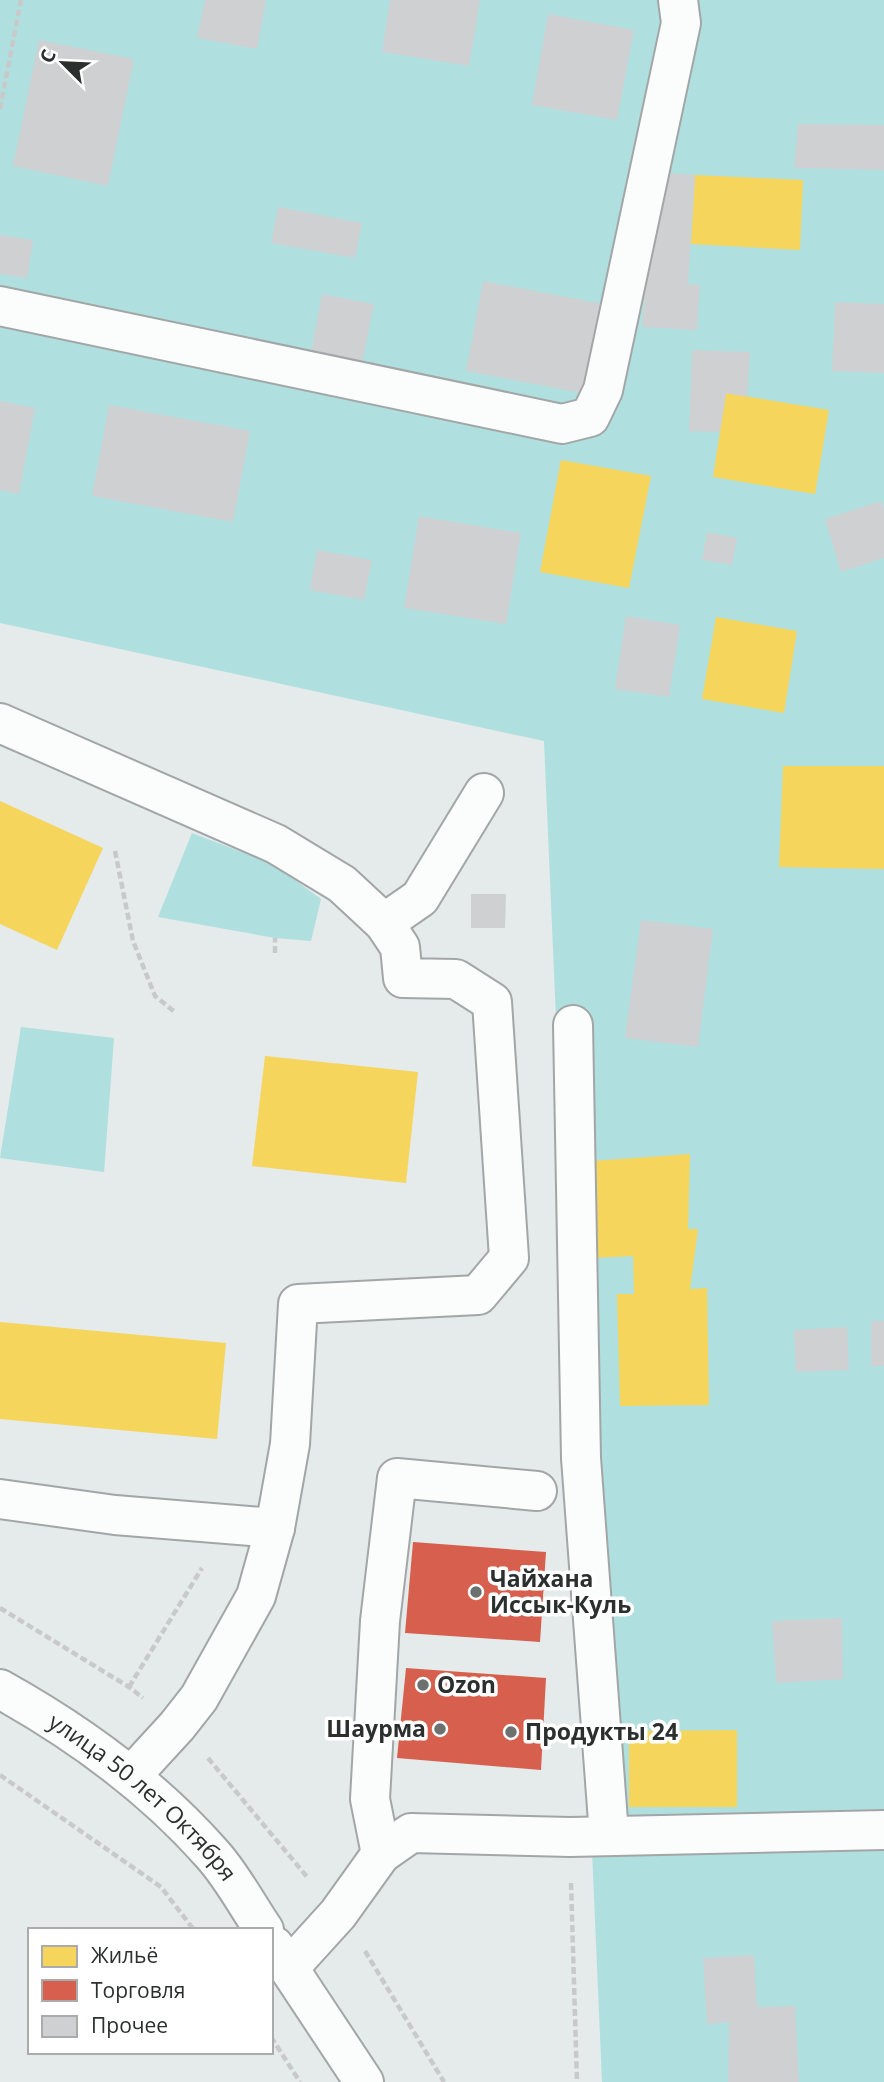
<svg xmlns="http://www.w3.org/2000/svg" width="884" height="2082" viewBox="0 0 884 2082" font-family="'Open Sans',sans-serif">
<rect width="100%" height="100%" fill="#e5eaea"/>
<!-- green -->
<g fill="#afe0df">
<path d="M0,0H884V2082H602L544,741L0,623Z"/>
<path d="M192,833L273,864L321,899L311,941L275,938L158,917Z"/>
<path d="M21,1027L114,1038L104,1172L0,1158Z"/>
</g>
<!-- homes -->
<g fill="#f6d55c">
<path d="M695,175L803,180L800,250L691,244Z"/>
<path d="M726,393L829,410L815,494L713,477Z"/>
<path d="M561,460L651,476L629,588L540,572Z"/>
<path d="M716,617L797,631L784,713L702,699Z"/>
<path d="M783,766H884V869L779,867Z"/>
<path d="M0,801L103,848L57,950L0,924Z"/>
<path d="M265,1056L418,1072L406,1183L252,1166Z"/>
<path d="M690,1154L688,1229H698L690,1289L707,1288L709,1405L620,1406L617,1294H634L633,1256L592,1258V1161Z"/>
<path d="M0,1322L226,1343L217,1439L0,1419Z"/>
<path d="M737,1730V1807H629V1731Z"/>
</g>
<!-- shops -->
<g fill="#d6604d">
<path d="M413,1542L546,1552L540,1642L405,1633Z"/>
<path d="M406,1668L546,1678L541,1770L397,1758Z"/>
</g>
<!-- building -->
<g fill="#cfd0d2">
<path d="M205,0H266L257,49L197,38Z"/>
<path d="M390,0H480L469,66L382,52Z"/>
<path d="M548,14L634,30L617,120L532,105Z"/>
<path d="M39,40L134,59L108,186L13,166Z"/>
<path d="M798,124L884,125V170L794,168Z"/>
<path d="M653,172L695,175L688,284L700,285L697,330L642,327Z"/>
<path d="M278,207L362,223L355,258L271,243Z"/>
<path d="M0,235L33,240L27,278L0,274Z"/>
<path d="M483,281L603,304L587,394L466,371Z"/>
<path d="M322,294L374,304L362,363L311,353Z"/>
<path d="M835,302L884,304V373L832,371Z"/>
<path d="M692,350L750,352L747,397L726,393L720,432L689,431Z"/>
<path d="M0,401L35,408L19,494L0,490Z"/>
<path d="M109,405L250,431L233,522L92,496Z"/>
<path d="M881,501L884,510V558L841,572L825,519Z"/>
<path d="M419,516L521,533L506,624L404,608Z"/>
<path d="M707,532L737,538L732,565L702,560Z"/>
<path d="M317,550L372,560L364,600L310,590Z"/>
<path d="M626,616L680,625L669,697L615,689Z"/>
<path d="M471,894H506L505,928H471Z"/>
<path d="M641,920L713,929L698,1047L625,1038Z"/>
<rect x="871" y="1321" width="13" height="45"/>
<path d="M847,1327L849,1370L796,1372L794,1330Z"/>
<path d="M842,1618L843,1679L776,1683L772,1621Z"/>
<path d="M754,1955L757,2007L795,2006L799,2082H728L729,2022L707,2024L703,1958Z"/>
</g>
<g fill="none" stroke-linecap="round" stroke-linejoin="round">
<defs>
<g id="minor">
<path d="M0,306L562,424L590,417L603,390L681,23L678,0"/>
<path d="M0,723L276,844L342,884L384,923L400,947L403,978L456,979L492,1002L509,1258L478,1295L298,1304L290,1444L275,1528L256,1596L199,1698L177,1726L132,1775"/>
<path d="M384,923L420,898L484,793"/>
<path d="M573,1025L581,1458L609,1835"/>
<path d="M0,1499L115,1515L275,1528"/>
<path id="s1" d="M0,1689C79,1733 152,1786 212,1854C232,1876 247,1905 264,1930"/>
<path d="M381,1854L370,1799L380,1621L397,1478L537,1491"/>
<path d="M274,1946L364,2082"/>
<path d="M289,1968L338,1914L381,1854L411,1833L570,1837L884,1830"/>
</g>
</defs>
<!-- minor casing -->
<use href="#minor" stroke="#a2a6a6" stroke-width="42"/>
<!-- path -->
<g stroke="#c8cac9" stroke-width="4.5" stroke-dasharray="7 3.5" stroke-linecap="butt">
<path d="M0,109L21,0"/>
<path d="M115,851L133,941L155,996L176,1013"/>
<path d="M275,953V938"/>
<path d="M0,1608L129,1687L143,1698"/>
<path d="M129,1687L202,1568"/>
<path d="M208,1758L308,1878"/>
<path d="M0,1775L161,1887L194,1930"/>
<path d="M571,1883L577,2082"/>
<path d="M365,1951L444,2082"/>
<path d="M271,2037L300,2082"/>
</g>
<!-- minor -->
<use href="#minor" stroke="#fbfcfc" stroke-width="38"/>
</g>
<!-- markers -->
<g fill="#6c7170" stroke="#fff" stroke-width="2.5">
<circle cx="476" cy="1592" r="7"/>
<circle cx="423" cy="1685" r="7"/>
<circle cx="440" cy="1729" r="7"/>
<circle cx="511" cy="1732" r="7"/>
</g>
<g text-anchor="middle" stroke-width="7" stroke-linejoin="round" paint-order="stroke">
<!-- poi labels -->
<g font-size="23" font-weight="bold" fill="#2b302f" stroke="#fff" text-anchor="start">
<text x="490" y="1587">Чайхана<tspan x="490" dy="26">Иссык-Куль</tspan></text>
<text x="437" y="1693">Ozon</text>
<text x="426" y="1737" text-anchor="end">Шаурма</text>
<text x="525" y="1740">Продукты 24</text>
</g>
<!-- street labels -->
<g font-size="23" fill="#2b302f" stroke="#fff">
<text dy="8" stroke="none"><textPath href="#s1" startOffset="180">улица 50 лет Октября</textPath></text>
</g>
</g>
<!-- legend -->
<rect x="28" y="1928" width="245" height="126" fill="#ffffff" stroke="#aaacac" stroke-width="2"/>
<rect x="42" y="1946" width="35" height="21" fill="#f6d55c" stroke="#aaacac" stroke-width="2"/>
<text x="91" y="1963" font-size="21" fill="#2b302f">Жильё</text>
<rect x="42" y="1980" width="35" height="21" fill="#d6604d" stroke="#aaacac" stroke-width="2"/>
<text x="91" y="1998" font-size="21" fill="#2b302f">Торговля</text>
<rect x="42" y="2016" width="35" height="21" fill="#cfd0d2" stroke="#aaacac" stroke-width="2"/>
<text x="91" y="2033" font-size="21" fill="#2b302f">Прочее</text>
<!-- north arrow -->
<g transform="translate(63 63) rotate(294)" stroke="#ffffff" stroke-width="5" paint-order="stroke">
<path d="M0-5L12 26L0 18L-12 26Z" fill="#2b302f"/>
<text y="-10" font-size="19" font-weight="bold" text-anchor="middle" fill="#2b302f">С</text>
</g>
</svg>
